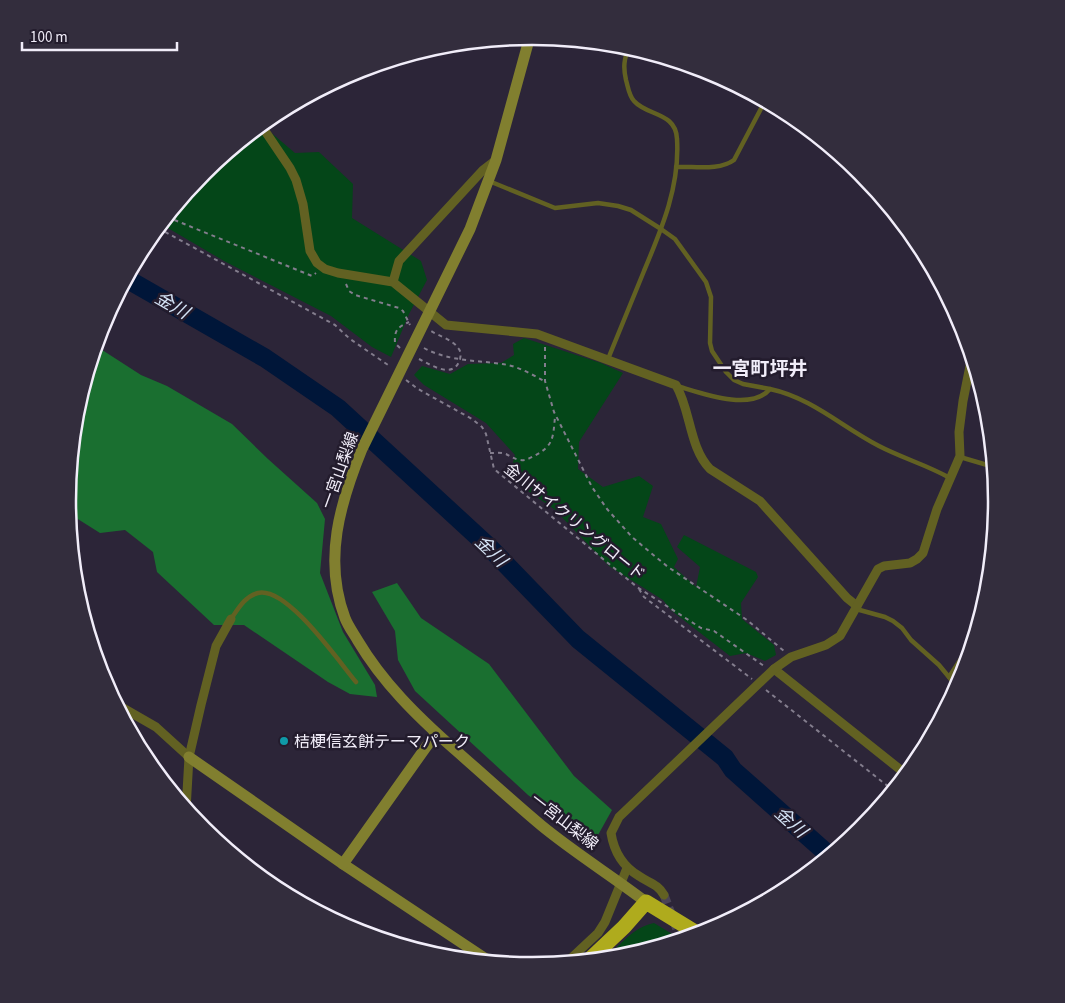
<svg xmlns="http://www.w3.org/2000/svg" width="1065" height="1003" viewBox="0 0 1065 1003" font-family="'Source Sans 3','Noto Sans JP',sans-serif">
<rect width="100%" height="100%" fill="#2c2538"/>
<!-- green -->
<g fill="#044618">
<path d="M262,125L295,153L319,152L353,184L352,218L421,261L427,280L409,314L391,357L372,347L331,316L224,261L161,224L204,172Z"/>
<path d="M524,338L601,363L623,373L579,442L578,469L603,487L639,476L653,486L643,517L661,524L678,559L674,567L696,587L700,567L677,547L684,535L756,572L758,577L741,603L742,619L774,645L776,655L765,661L746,653L730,656L672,611L663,600L609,566L554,509L522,487L510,473L515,455L486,423L424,385L414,375L422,366L450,374L468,364L501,363L514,355L513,344Z"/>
<path d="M654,923L682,940L623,958L604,960C619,946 633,927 654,923Z"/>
</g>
<!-- forest -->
<g fill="#1a6f30">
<path d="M96,346L141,375L167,386L232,424L268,459L317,503L325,519L320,573L343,632L375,685L377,697L350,694L328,682L244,625H214L157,572L153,552L125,530L100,533L73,516L68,495L76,410Z"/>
<path d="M397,583L421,618L489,664L574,776L612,810L593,844L528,795L415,691L398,660L395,631L372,592Z"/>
</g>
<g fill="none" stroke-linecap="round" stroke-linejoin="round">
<!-- river -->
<path stroke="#001639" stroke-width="19" d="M127,279L265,358L338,408L489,547L578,639L725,758L733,770L830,856"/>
<!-- street-tunnel -->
<path stroke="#4a4355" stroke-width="9" stroke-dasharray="9 4.5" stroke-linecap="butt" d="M664,895L681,940"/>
<!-- path -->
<g stroke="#837d8d" stroke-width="2" stroke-dasharray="4 4" stroke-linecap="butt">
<path d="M167,217L312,276L316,273"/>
<path d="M158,228L335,325L350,339L391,367"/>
<path d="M346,284L349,291L355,295L399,308L403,311L410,325"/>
<path d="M545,347V381L554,412L592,487L607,509L632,537L651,553L668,567L747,620L784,651"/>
<path d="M400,348L395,343C394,330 398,327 409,322"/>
<path d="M424,348C449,362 481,360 508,365C521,368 533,375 544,381"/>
<path d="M419,359C431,365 454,380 460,359C461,355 461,351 458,348C453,340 439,336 431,331"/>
<path d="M406,380L418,389L472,419L482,427L486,434L494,469L637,587L701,628L714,631L764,666"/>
<path d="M490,453C495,453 500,452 506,454C510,456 514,459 520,460C525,461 530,458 534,456C554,446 553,437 555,417"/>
<path d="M639,589L644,597L752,679"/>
<path d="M766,690L894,791"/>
</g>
<!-- lane -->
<g stroke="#626122" stroke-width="4.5">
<path d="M676,167C694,166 719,171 734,160L765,101"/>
<path d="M489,181L555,208L598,203L618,206L631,210L661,229L675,239L706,282L711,297L710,343L712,351L726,372L734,380L743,384L770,389"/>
<path d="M608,359C620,330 632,301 644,271C662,228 680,186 677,139C676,112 647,116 634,101C629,96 628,87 626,80C623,67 624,59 629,47"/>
<path d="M677,386C701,393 751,412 770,389C812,398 842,427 879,446C902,458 927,465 950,478"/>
<path d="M960,457L994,467"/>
<path d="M856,609L885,617L893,621L902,628L911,640L939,665L958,688"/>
<path d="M231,619C238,609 245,596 258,593C287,586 339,662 356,682"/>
<path d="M949,677L975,637"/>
</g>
<!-- street -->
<g stroke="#626122" stroke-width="9">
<path d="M261,125L290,168L296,180L303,204L310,251L317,263L325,269L338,273L393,282L446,325L537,334L676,385C691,411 689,447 710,469L760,501L847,598L857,606"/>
<path d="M393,282L399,261L483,170L496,160"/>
<path d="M774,669L907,775"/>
<path d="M116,704L156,727L189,757"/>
<path d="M186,810L189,757L201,705L216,646L231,619"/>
<path d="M664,895C658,884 649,883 639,876C622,866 614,852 611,833L619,817L774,669L791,657L826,645L840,636L878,569L884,566L910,563L917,559L923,553L937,509L960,456L959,432L963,401L972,356"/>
<path d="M566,963L598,933L605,922L627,868"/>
</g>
<!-- secondary -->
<g stroke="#817f2f" stroke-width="11">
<path d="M530,36L496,160L470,229L362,449C340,503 323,560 345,618C348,626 354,634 358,641C383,683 417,716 453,748C483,774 512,801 542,826C575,853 612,876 646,902"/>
<path d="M189,757L343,864L492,963"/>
<path d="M343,864L436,733"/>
</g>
<!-- highway -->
<path stroke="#afab1d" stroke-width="15" d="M588,961L624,927L646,902L700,935"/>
</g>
<!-- markers -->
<circle fill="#0f9aa8" stroke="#231c2d" stroke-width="2" cx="284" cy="741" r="5"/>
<g text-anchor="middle" stroke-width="5" stroke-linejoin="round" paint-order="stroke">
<!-- street labels -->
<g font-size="16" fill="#f1edf9" stroke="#231c2d">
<text transform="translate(339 470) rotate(-70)" y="6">一宮山梨線</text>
<text transform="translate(575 521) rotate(39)" y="6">金川サイクリングロード</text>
<text transform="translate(565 821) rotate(38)" y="6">一宮山梨線</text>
</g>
<!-- poi labels -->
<g font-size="16" fill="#f1edf9" stroke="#231c2d" text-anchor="start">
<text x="294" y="747">桔梗信玄餅テーマパーク</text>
</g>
<!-- water labels -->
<g font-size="18" font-style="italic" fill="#d5e4f7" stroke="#231c2d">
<text transform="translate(172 305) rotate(30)" y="6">金川</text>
<text transform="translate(491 551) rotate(44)" y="6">金川</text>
<text transform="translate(791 822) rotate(42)" y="6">金川</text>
</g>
<!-- quarter labels -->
<g font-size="19" font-weight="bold" fill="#f1edf9" stroke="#231c2d">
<text x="760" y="375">一宮町坪井</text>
</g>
</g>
<!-- crop -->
<path d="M0 0H1065V1003H0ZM76 501a456 456 0 1 1 912 0a456 456 0 1 1-912 0Z" fill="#332d3d" fill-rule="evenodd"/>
<path fill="none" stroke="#f1edf9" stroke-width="2.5" d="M76 501a456 456 0 1 1 912 0a456 456 0 1 1-912 0Z"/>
<!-- scale -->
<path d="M22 42v8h155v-8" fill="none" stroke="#f1edf9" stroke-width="2.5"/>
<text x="30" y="42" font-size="15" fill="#f1edf9" stroke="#231c2d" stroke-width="4" paint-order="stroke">100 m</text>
</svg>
